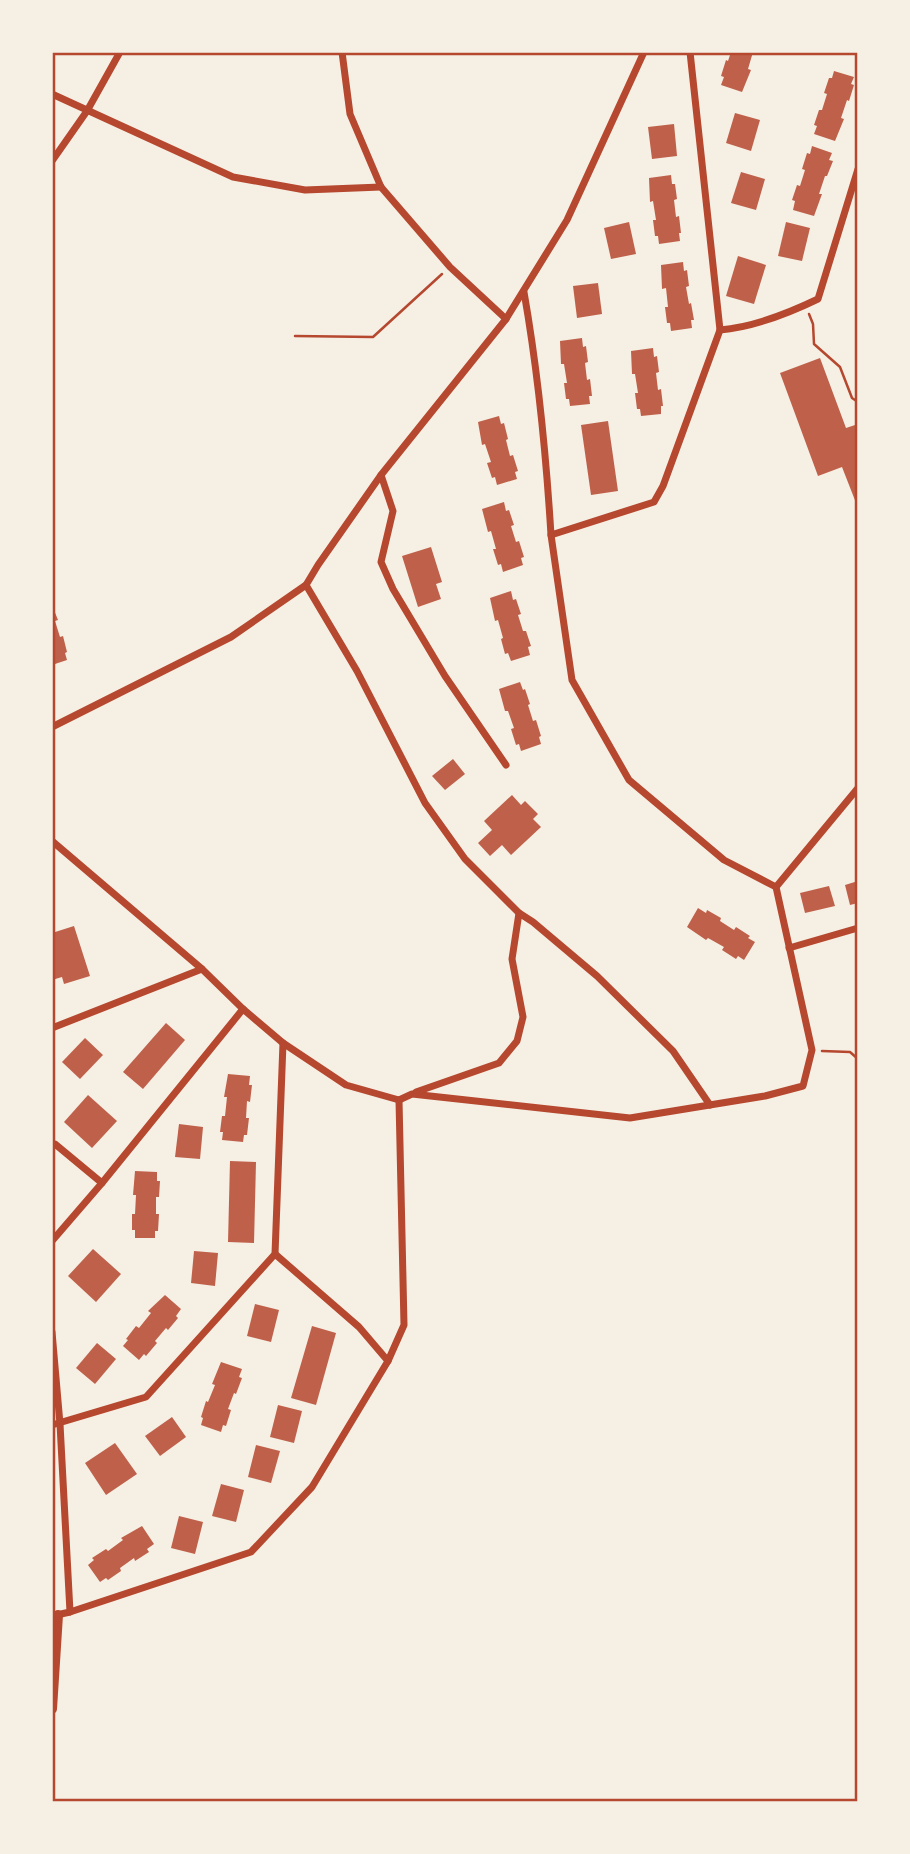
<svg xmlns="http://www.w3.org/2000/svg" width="910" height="1854" viewBox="0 0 910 1854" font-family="Manrope,sans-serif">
<rect width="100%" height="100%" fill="#f6efe4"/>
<!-- building -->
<g fill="#bf614a">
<path d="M731,52H753L748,69L751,70L742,92L721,85L724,77L721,76L726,60L728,61Z"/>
<path d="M834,71L854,77L851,84L854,85L849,101L847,100L841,118L844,119L835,141L814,134L817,126L814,125L819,110H822L827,94L824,93L829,78H832Z"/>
<path d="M735,113L760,120L751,151L726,143Z"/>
<path d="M674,124L677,156L652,159L648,127Z"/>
<path d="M812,146L832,153L829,160L833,161L827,176H825L819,194H822L814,216L793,210L795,201L792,200L797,185L800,186L805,170L802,169L807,153L810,154Z"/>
<path d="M741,172L765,179L756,210L731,203Z"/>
<path d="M671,175L672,184H675L677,199L674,200L676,217L679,216L681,233H679L680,241L659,244L658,236H655L653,220H656L653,201L650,202L649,178Z"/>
<path d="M629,222L636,254L611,259L604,228Z"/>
<path d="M786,222L810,228L802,261L778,256Z"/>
<path d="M738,256L766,265L754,304L726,296Z"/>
<path d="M683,262L684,271L687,270L689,286L686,287L689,304L691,303L694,320H691L692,328L671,331L670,323H667L665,307H668L666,288L662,289L661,265Z"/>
<path d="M598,283L602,314L577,318L573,286Z"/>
<path d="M582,338L583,347L586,346L588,362L585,363L587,380L590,379L592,396H589L590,404L570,406L569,399H566L564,383H567L564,364H561L560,341Z"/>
<path d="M653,348L654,357L657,356L659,372L656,373L658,390L661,389L663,406H661V414L641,416L640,409H637L635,393H638L635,374H632L631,351Z"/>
<path d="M820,358L846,428L858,424V508L842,467L818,476L780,373Z"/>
<path d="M499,416L501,424L504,423L508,439L506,440L510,456L513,455L518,471L515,472L517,479L497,485L495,477L492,478L487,463L491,462L485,444L482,445L478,422Z"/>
<path d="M608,421L618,491L591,495L581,425Z"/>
<path d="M504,502L506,511L509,510L514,525L511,526L516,542L519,541L524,557L521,558L523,565L503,572L501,564L498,565L493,549H496L491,531L488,532L482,509Z"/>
<path d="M431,547L442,582L436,584L441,599L418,607L402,556Z"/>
<path d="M511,591L513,600L516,599L521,614L518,615L523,631H526L531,646L528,647L530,655L511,661L508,653L505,654L501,639L503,638L498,620L495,621L490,598Z"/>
<path d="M52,605L58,620L55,621L60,637L63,636L67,652L65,653L67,660L52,665Z"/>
<path d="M520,682L523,690L525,689L530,704L528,705L533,721L536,720L541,736L539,737L541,744L521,751L519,744L516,745L511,729L514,728L508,711H505L499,689Z"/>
<path d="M453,759L465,774L445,790L432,776Z"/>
<path d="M512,795L521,805L525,801L538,814L533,819L541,827L511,855L502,845L490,856L478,843L492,830L484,821Z"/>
<path d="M858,881V903L850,905L845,885Z"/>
<path d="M829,886L835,906L805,913L800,893Z"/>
<path d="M698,908L706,913L707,910L721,918L720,921L734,930L736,927L750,936L748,938L755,942L744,960L738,956L736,959L722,950L724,947L708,938L706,940L687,927Z"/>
<path d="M74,926L90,976L64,984L62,977L52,980V933Z"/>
<path d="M166,1023L185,1040L143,1089L123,1072Z"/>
<path d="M85,1038L103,1055L80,1079L62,1062Z"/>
<path d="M228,1074L250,1076L249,1085H252L250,1102L247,1101L246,1118H249L247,1135H244L243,1142L222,1140L223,1132H220L222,1116H225L227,1097H224Z"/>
<path d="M88,1095L117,1121L92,1148L64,1122Z"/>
<path d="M179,1124L203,1127L200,1159L175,1157Z"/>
<path d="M230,1161L256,1162L254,1243L228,1242Z"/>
<path d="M135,1171L157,1172V1181H160L159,1197H156V1214H159L158,1231H155V1238H135V1230H132V1214H135L136,1195H133Z"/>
<path d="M93,1249L121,1274L96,1302L68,1276Z"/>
<path d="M194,1251L218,1253L215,1286L191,1283Z"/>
<path d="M165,1295L181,1309L176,1316L178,1318L168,1330L166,1328L155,1341L157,1343L146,1356L144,1354L139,1360L123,1346L128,1340L126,1339L136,1326L139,1328L151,1313L148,1311Z"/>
<path d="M255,1304L279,1310L271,1342L247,1336Z"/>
<path d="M312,1326L336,1333L316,1405L291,1398Z"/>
<path d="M97,1343L116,1359L95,1384L76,1368Z"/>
<path d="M221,1362L242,1369L239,1377L242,1378L236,1394L234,1393L228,1409L231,1410L226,1426L223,1425L221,1432L201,1425L203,1418L201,1417L206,1401L208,1402L215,1385L212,1384Z"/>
<path d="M278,1405L302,1411L294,1443L270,1437Z"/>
<path d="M172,1417L186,1437L160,1456L145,1436Z"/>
<path d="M115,1443L137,1474L106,1495L85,1463Z"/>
<path d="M256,1445L280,1451L271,1483L248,1477Z"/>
<path d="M221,1484L244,1490L236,1522L212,1516Z"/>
<path d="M179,1516L203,1522L195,1554L171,1548Z"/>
<path d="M142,1526L154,1544L147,1549L149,1552L135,1561L134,1558L120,1568L121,1571L108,1580L106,1578L100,1582L88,1565L94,1560L92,1558L106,1549L108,1551L123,1540L121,1538Z"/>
</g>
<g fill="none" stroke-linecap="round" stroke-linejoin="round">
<!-- path -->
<g stroke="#b5482f" stroke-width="2.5">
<path d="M809,314L813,324L814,344L840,367L852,398L858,402"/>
<path d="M295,336L373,337L442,274"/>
<path d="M822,1051L850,1052L858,1059"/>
</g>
<!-- minor -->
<g stroke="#b5482f" stroke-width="7">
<path d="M342,52L350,114L381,187L450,267L506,319"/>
<path d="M690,52L720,330"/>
<path d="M52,94L233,177L305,190L381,187"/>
<path d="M52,161L87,111L120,52"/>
<path d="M524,292C538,372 546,453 551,535L654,502L663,486L720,330C754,327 787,314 818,299L858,169"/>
<path d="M381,475L393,511L381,562L393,589L445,676L506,765"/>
<path d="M551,535L572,680L629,780L724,860L776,887"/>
<path d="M306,585L357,671L425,803L465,859L519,913"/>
<path d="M52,727L231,637L306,585L318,565L381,475L506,319L567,220L644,52"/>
<path d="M52,841L202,969L243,1009L283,1043L346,1085L399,1100L412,1094L630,1118L765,1096L803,1086L812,1050L776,887L858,788"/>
<path d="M789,948L858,928"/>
<path d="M52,1028L202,969"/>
<path d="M416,1092L499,1063L517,1041L523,1017L512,959L519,913L533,922L597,976L673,1051L710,1105"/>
<path d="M52,1144H55L102,1183"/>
<path d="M52,1241L102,1183L243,1009"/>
<path d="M52,1332L60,1424L70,1612L52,1616"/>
<path d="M388,1361L404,1325L399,1100"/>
<path d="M52,1425L146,1397L275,1254L283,1043"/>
<path d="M70,1612L251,1552L312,1487L388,1361L359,1327L275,1254"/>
</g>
<!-- tertiary -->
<path stroke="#b5482f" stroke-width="10" d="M52,1709L58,1615"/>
</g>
<!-- border -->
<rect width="910" height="1854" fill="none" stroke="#f6efe4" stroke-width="108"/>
<rect x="54" y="54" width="802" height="1746" fill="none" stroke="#b5482f" stroke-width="2.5"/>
</svg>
